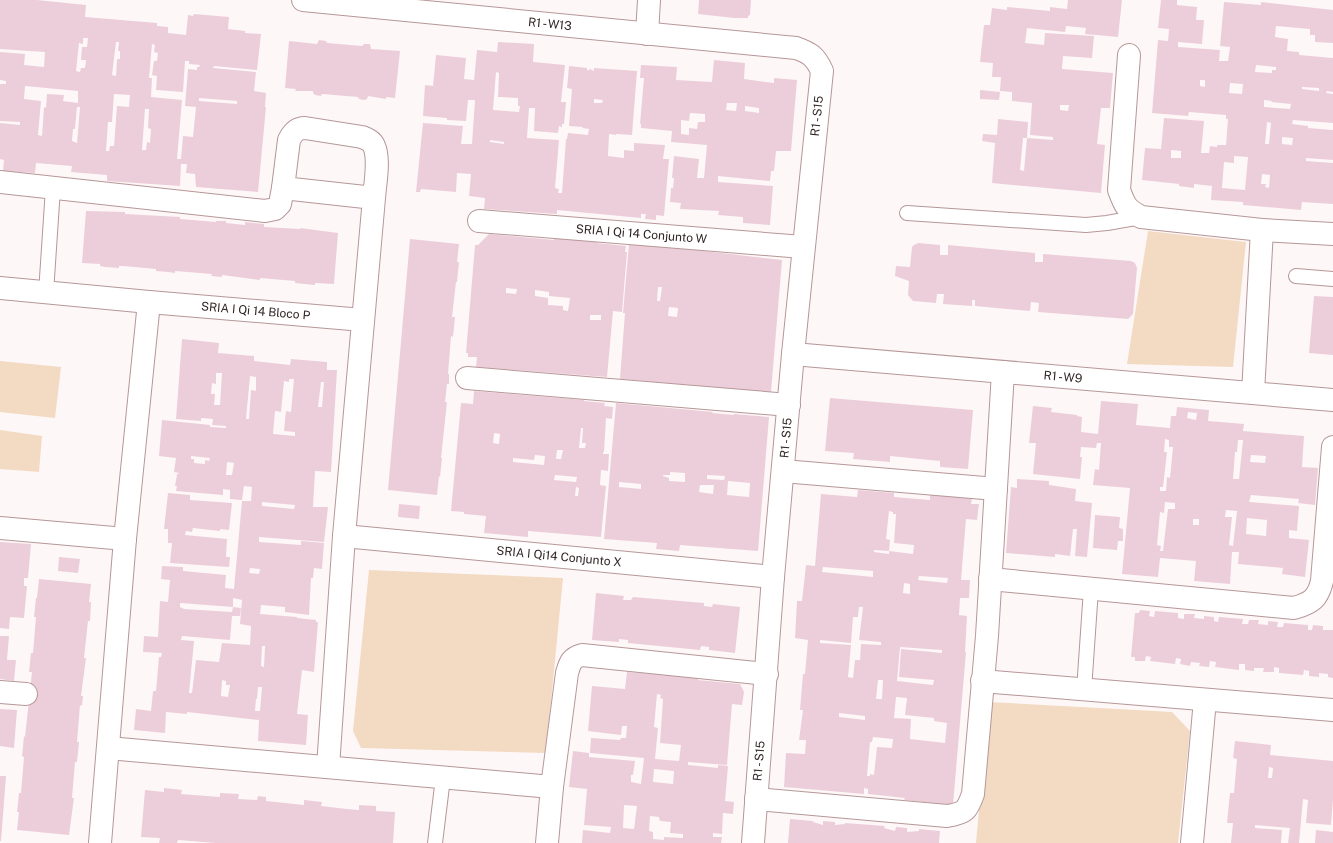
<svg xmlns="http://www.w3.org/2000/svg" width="1333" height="843" viewBox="0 0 1333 843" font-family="'Public Sans',sans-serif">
<rect width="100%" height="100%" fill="#fef7f7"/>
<!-- green -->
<g fill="#f3dac3">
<path d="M1148,231L1246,242L1233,367L1127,364Z"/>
<path d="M0,361L61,367L55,418L0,412Z"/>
<path d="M0,430L42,436L39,472L0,469Z"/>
<path d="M369,570L563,578L546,753L361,748L353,731Z"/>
<path d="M989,702L1172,712L1190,731L1178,843H976Z"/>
</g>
<!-- building -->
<g fill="#ecceda" fill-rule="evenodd">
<path d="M0,0H37L86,5L85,17L157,23V26L168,27V33L186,35L188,15L193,16L194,14L229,17L228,29L245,31V33L261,34L257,70L214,66L213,68L256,72L254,91L266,93L265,107H266L258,192L196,187L195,174L186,173L187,164H181L180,186L107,181V175L71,172L72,166L36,163L35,173L3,171L4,160L0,159V123L20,125V122L0,121V84H6V81L0,80V52L25,54L24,65L44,67L45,52L0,49ZM83,38H88L87,47H82L81,60H86L85,68H81L80,72L76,71L79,43L83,44ZM116,42H119L118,51H120V59H117L116,76L112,75ZM152,44L155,45L154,52L158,53L157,61H154L152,75L157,76L156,90L183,92L185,61H189V64L200,65L199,67H197V70L188,69L185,106L196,107L193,137L183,136L181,159H177L182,100L151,97L152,78H149ZM25,86L78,91V103L63,101L64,95L47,94L46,108L44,107L42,136L38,135L41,101L24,99ZM114,94L130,95L129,107L117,106L114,146H110L109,151H106L108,122H112ZM199,98L237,101V104L199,101ZM77,107H80L77,143L72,141L73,129H75ZM145,109H149L148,128L151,129L150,143L147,142L146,150H142Z"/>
<path d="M699,0H751L750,15L748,16V18H734L698,14Z"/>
<path d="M1068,0H1122L1118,37L1085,34L1086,28L1066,26L1065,32L1027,28L1025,43L1044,45L1045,33L1094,36L1092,58L1063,56L1062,69L1113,73L1110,108H1101L1097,144L1105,145L1101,193L992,183L995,143L982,141L983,134L997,135L998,119L1028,122L1027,138H1023L1020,170L1024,171L1027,138L1053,140V137L1030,135L1032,103L1012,101V92L1000,91L1001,77H992L993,63L980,62L984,25H990L992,8L1007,10V7L1050,11V7L1067,9ZM1060,105H1069L1068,111L1060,110Z"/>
<path d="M1161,0H1177V5L1197,7L1196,20H1204L1202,44L1178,42V47L1220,50L1219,61H1228L1230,47L1220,46L1224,2L1261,5V2L1333,10V43L1315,42V35H1310V29L1276,26L1275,37L1288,39L1287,51L1299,52V55L1333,58V92L1327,91L1326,93L1333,94V123L1293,120L1292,124L1308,126V128L1333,130V160L1306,158V161L1333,163V204L1302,202L1301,210L1243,205V202L1211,200L1212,186L1194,184V188L1179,186V184L1142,180L1145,148L1161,149L1164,118L1204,121L1201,153H1209L1210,146L1217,147V145H1226L1228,119H1226V115L1189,112L1188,116L1152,113L1158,40L1168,41L1169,29L1158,28ZM1256,65L1276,67V70H1272V73L1255,72ZM1200,80H1205V87L1200,86ZM1230,83L1243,84L1242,94L1229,93ZM1302,87L1319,88V91L1302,89ZM1264,100L1272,101L1271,102L1291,104L1290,109L1264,107ZM1267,122L1271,123L1269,144H1265ZM1282,137L1293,138L1292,145L1282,144ZM1171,150L1181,151V158H1171ZM1234,156L1248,157L1245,190L1222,188L1224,162L1234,163ZM1262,174L1270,175L1269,188L1265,187L1266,184H1261Z"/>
<path d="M319,40L326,41L327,43L362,46L364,44H370L371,49L400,51L395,98L386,97V99L368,96L367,99L364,100L359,99L358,97L322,94L321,96L315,95L313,93V91H295L296,89L285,88L289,41L317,44Z"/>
<path d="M498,42L534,44L533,62L565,65L561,102H566L564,124H562V127L559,126L558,133L534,131L535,108H529L527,138L559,140L555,188L559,189L558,193H562L566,139H567L568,133L588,135L589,129L582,128L583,127L569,126L572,89L567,88L569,66L587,68V71L590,69L594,71V68L637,71L632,135L616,134V135L609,134L608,156L624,158V150L634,151V143L665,145L663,159H669L664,216L656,215V220L645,219L646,214H641V218L557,210V214L484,209L485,198L469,196L471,174L457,173L456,192L421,189L420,192H416L423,123L463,126L461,144H472L475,100H468L466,121L447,120V118L423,116L425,85L433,86L436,55L466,58L464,79L474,80L477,50L497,52ZM496,72L499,73L498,97L518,98V106H520L519,112L493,110ZM594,99L603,100L602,103H594ZM490,140L504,142V144L490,142Z"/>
<path d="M714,60L745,63L744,79L774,83V78L797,80L791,151H776L774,171H771L770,181L718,176V182L773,186L770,225L743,223V217L718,215L719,211L680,209L681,203L670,202L671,188H673L674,178H672L674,156L699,159L697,178H704L707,145L671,142L672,131L641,128V124H640L644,78H640L641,65L677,67L676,80L712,82ZM727,103H737L736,111L726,110ZM745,106L759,108V113L745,111ZM690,113L705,114V122H698L697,129L689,128V135L681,134V120L689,121Z"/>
<path d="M980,90L1000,92L999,100L980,99Z"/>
<path d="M86,211L125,212V214L180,217V219L216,222V221H226V223L245,225V222L264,224V227L300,229V228L338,233L334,284L315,283V285L295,283V281L260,278V280L222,275V277L211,276L212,274L175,271V273L168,272L156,271V269L123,266H119V268L105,267L100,266V264L82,263Z"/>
<path d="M489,234L554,240V238L575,240L597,242V243L626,246L625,252H627L622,312L613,311L607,377L476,367L477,357H468V353H466L475,245H478ZM506,288L517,289L516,294L506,293ZM535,290L549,292V296L570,298L568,311L563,310V306L548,305V298L535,296ZM590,315H601V320H590Z"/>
<path d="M410,239L459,244L457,262H459L457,282H456L452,317H455L453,337L451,336L448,374H449V384H447L445,402H447L441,458H442L440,477L439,476L437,495L388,490Z"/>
<path d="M918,243L940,245V255H948V245L1035,253V262H1043V254L1131,261L1135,263L1137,268L1133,314L1128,319L1038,312L1039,303L1031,302L1030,311L975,306V300H972V306L943,304L944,294H937L936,303L913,301L908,295L909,281L895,276L896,266L910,267L912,247L914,245Z"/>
<path d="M629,244L704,250V251L782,260L771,392L620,379L625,313H623ZM658,287H662L660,301H657ZM669,307L678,308L677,317L668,316Z"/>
<path d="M1314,296L1333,297V355L1309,353Z"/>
<path d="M182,339L219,343L218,353L254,356V361L290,365L291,359L327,362V370H337L331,472L315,471L313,507H328L324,542L259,537V542L301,545V541L324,543L322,569L314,568L313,578H311L309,615L285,612V607L261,605L260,614L297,617V618L316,620V622H318L314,672L302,670L297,714L308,715L306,745L258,741L259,720L187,712V714L166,712L165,733L134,730L136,709L151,711L153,691H156L159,657H161L162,653L143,652L144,636L158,637L160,601L168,602L170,580L161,579L162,566L183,567V571L226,575L225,588L234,589L242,501H251L252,487L244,486L242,500L230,499V490L223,489V495L176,491L177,486H175L177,474H178L179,473L174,472L176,458L159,456L162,420L210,425V427L226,428V426L212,425L213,419L201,418V421L176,419ZM216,373H222L220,405H214L215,394H211L212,383L216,384ZM250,376L256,377V391L251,390L249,419H246ZM289,379H294L291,412L286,411L284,431L295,432V436L273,434L275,411L281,412L284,381L289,382ZM321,382H324L322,407H318ZM191,456L210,458L209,461L205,460V464L194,463V459H191ZM227,462L234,463L232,475H226ZM262,502L295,505L294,509L262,506ZM250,568L260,569L259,574L249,573ZM233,598L242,600L240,624L251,626L250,645L222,643L219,662L196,660L192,693H189L194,641L181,640L182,636L230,640L232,616H240L241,608L233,607L232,612L184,609L180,607V603L233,607ZM262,646H265L264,667L261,666ZM222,680L226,681V685H230L228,697L221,696ZM258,687H262L260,711H255L256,699H257Z"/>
<path d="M474,391L584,400V401L605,403L604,406L613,407L612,419L606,418L604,452H603V454H609L608,471L601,470L600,485L606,486L601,537L528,531V537L484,533L486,516L464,514V512L451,511L461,403L473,404ZM581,428H583L582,443H586L585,448H579ZM494,433L500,434L499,444L493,443ZM557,450H563L561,459H556ZM535,455L545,456L544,465L513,462V458L534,460ZM555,475L577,477L576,482L554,480ZM576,487L579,488L578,496H575Z"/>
<path d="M830,398L973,410L968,469L940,467V461L890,456V462L853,459L854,453L825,451Z"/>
<path d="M1101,401L1138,404L1136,425L1170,428L1171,416H1176L1177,407L1209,410L1208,421L1244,424L1243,431L1304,436L1302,467L1318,468L1315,505L1298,503L1299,499L1251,495L1249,502L1299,506L1297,531L1289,530V538L1309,540L1305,577L1282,574L1283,568L1238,564L1239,552H1232L1230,584L1194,581L1196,561L1160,558L1158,577L1122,574L1130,488L1093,485L1095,469L1099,470L1101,443H1097L1096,448L1081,447L1080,457H1082L1080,479L1033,474L1036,443H1029L1033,406L1052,408L1051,412L1077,415V416L1082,417L1081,432L1098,434ZM1188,412L1197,413L1196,420L1187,418ZM1165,439L1169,440V447H1173L1170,478L1167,477L1166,491H1160V487H1163L1167,452H1164ZM1238,440H1243L1239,479H1233L1235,452H1237ZM1251,455L1266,456L1265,463L1250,462ZM1165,502L1175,503V509H1168L1163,551H1160L1161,546L1157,545L1160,512L1164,513ZM1226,510L1237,511L1233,546L1229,545L1232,517H1225ZM1247,518L1267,520L1266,536L1246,534ZM1193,519H1199V525H1193Z"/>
<path d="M616,403L713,412L712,413L734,415V414L769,417L758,551L680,545L679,551L656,549L657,543L604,539ZM670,472L685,473V482L669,481V478L663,476V475H670ZM707,475L725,476L724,480L707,479ZM728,481L750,483L749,497L727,495ZM619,482L641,484V489L619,487ZM700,485H714L713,494L699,492Z"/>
<path d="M1017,479L1049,481V485L1076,489L1075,501L1092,503L1087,557L1075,556L1077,529H1073L1070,556L1055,554V557L1006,553L1011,487L1017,488Z"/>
<path d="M858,490L894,493V497L930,500V494L972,498L971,504H979L977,520L966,519L961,580H970L969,598H960L959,615L967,616L965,652H966L953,805L904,800L905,798L868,794V789L864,788V794L784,787L786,753L805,754L806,740H799L803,710H800L803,674H805L808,640L795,638L797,601H802L806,565L815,566L821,494L857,497ZM889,511L893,512V514H896L894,543L914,545L913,554L889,551V554L874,552V550L889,551L890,540L886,539ZM823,567L873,571V577L822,572ZM919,576L948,578L947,583L918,580ZM904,583L910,584V594L903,593ZM859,607H863L859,640L881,642V645L861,644L860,660H855L853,678L848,677L851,645L820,643V640L851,643L853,617H858ZM900,647L942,650V653L901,649L899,677L934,680L933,685L897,681ZM878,680H883L882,699H876ZM896,697L907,698L905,715L934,718V721L947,723L945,743L910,739L911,719L894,718ZM839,713L865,716V720L839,717ZM873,737L893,739L892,748L877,747L874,775L870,774V776H867L870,742H872Z"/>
<path d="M168,493L190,495V500L232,503L229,530L220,529V531L193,528L192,532L186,531L185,535L227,539L226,557H230L229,567L170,563L172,543H168V529H164Z"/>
<path d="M399,504L420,506L419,519L398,517Z"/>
<path d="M1095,515L1120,517L1119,528L1123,529V541H1118L1117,550L1093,548Z"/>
<path d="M0,542L31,544L28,578H24V586H27L24,618L10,617L9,629L0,628Z"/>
<path d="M59,557L80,559L78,573L58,571Z"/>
<path d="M39,579L91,584L89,602H91L90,621H88L84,658H86L81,696H83L82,706L80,705L77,742H79L77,762H75L72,798H74L69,835L17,830L19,812H17L19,793H21L24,757L22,756L24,736L25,737L32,672H29L31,653H33L36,617H34L36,598H37Z"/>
<path d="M596,593L624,596L623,600H631L633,597L704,603V606L712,607L713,604L740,607L735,653L709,650V647L701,646L700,650L628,643V640L619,639V642L592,640Z"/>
<path d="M1140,610L1150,611L1149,616L1154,617L1155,611L1178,613V618L1184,619V614H1195L1194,618L1204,619V616L1214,617V621L1218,622L1219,617L1243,619L1242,624H1248L1249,620H1259L1258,624L1268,625V621L1278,622L1277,627H1283L1284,623L1308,625V630H1312L1313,625L1323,626V630H1333V678L1328,677V674L1319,673V677L1309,676V671L1304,670L1303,675L1279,673V668L1274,667V672H1263L1264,668H1254V671L1245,670V664H1239V670L1215,667L1216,662L1210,661L1209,667L1199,666L1200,663L1191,662L1190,666L1180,664L1181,659L1176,658L1175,664L1150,661L1151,657L1146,656L1145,661H1135V657H1131L1135,613H1139Z"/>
<path d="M0,636H9L7,660H16L14,681L0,679Z"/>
<path d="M627,672L698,677V680L740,684L744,692L742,705L732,704L727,765L688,762V765L718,768V765L728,766L725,801L734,802L733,814L723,813L722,834L713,833V837H722L721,843H582L583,830L610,833L611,827L584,825L587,789L569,787L573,751L589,753V757L635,761L633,775H631V782L641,784L644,758L590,753L591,738L620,740L621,738H626L627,726H622L621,735L588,731L592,686L625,689ZM657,694L661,695L660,698L663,699L660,743L681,745L679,761L655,759L658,728L654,727ZM654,769L674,771L673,784L653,782ZM624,805L637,806L634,829L623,828ZM650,816L659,817L660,821L671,822L670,833L683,834V838L664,837V840L653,839V832L649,831Z"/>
<path d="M0,709L17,710L14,748L0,746Z"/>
<path d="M1235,741L1271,745L1270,755L1333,761V799L1331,825L1306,823L1308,800L1303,799L1299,843H1288L1290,828L1255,825V828L1282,830L1281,843H1231L1233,823H1227L1230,793H1234L1237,759L1233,758ZM1269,767L1273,768L1272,778H1268Z"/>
<path d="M0,776H6L1,841H0Z"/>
<path d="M164,788L182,790L181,794L220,797V793L239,794L238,799L257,800L258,796L266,797V801L304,805V800L322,802L321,806L347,809L359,810V805L376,806V811L395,812L393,843H216L178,840L177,843H159L160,838L141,837L145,790L164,792Z"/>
<path d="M790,819L813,821V822L823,825V821L835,822V825L845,824V823L885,826L884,828L895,831L896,827L907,828V832L919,831V829L940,831L939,843H788Z"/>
<path d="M1316,830L1333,832V843H1315Z"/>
</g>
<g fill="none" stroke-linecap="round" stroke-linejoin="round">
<defs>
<g id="service">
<path d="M907,213L1086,225L1107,223L1141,217"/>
<path d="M1296,276L1333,279"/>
<path d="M46,293L53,188"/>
<path d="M1084,690L1091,589"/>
<path d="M435,843L443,778"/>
</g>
<g id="minor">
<path id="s1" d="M303,0L796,48C810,53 815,56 822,71L793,354L773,577L753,843"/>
<path d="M647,34L649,0"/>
<path d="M1129,55L1119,190C1125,206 1126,209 1141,217L1262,230L1333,234"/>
<path d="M0,182L265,211L275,209L280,204L283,188"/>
<path id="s2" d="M479,221L803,247"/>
<path d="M0,288L149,302L125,539L100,843"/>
<path id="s3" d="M149,302L363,320"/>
<path id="s4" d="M793,354L1333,400"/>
<path d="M467,378L789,405"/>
<path d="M1253,393L1262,230"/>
<path d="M783,471L996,489"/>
<path d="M0,528L125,539"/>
<path id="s5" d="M344,536L773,577"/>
<path d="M990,579L1294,608C1312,603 1318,598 1322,581L1333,447"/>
<path d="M982,681L1333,710"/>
<path d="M0,692L26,694"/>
<path d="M108,748L552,787L547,843"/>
<path d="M328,767L344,536L374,198C375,184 380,159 374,146C372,141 367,139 362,137L305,128C297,128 293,132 289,140L283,188L374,198"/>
<path d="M552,787L567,673C570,663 571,658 582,655L767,674"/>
<path d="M756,799L947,816C965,813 967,811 973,794L987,636L1003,372"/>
<path d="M1192,843L1205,700"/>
</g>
</defs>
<!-- service casing -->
<use href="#service" stroke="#b69798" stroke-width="16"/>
<!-- minor casing -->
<use href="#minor" stroke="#b69798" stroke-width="24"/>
<!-- service -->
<use href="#service" stroke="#fff" stroke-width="14"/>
<!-- minor -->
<use href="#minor" stroke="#fff" stroke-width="22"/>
</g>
<g text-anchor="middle" stroke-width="3" stroke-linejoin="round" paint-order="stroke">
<!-- street labels -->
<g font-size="12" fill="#312525" stroke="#fff">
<text dy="4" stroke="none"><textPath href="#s1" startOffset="248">R1 - W13</textPath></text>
<text transform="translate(817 116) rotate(-84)" y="4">R1 - S15</text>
<text dy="4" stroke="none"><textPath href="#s2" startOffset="163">SRIA I Qi 14 Conjunto W</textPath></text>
<text dy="4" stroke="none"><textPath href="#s3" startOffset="107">SRIA I Qi 14 Bloco P</textPath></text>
<text dy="4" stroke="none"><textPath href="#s4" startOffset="271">R1 - W9</textPath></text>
<text transform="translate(786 438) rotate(-85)" y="4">R1 - S15</text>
<text dy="4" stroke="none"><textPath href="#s5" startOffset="216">SRIA I Qi14 Conjunto X</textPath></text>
<text transform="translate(759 761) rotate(-85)" y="4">R1 - S15</text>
</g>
</g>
</svg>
